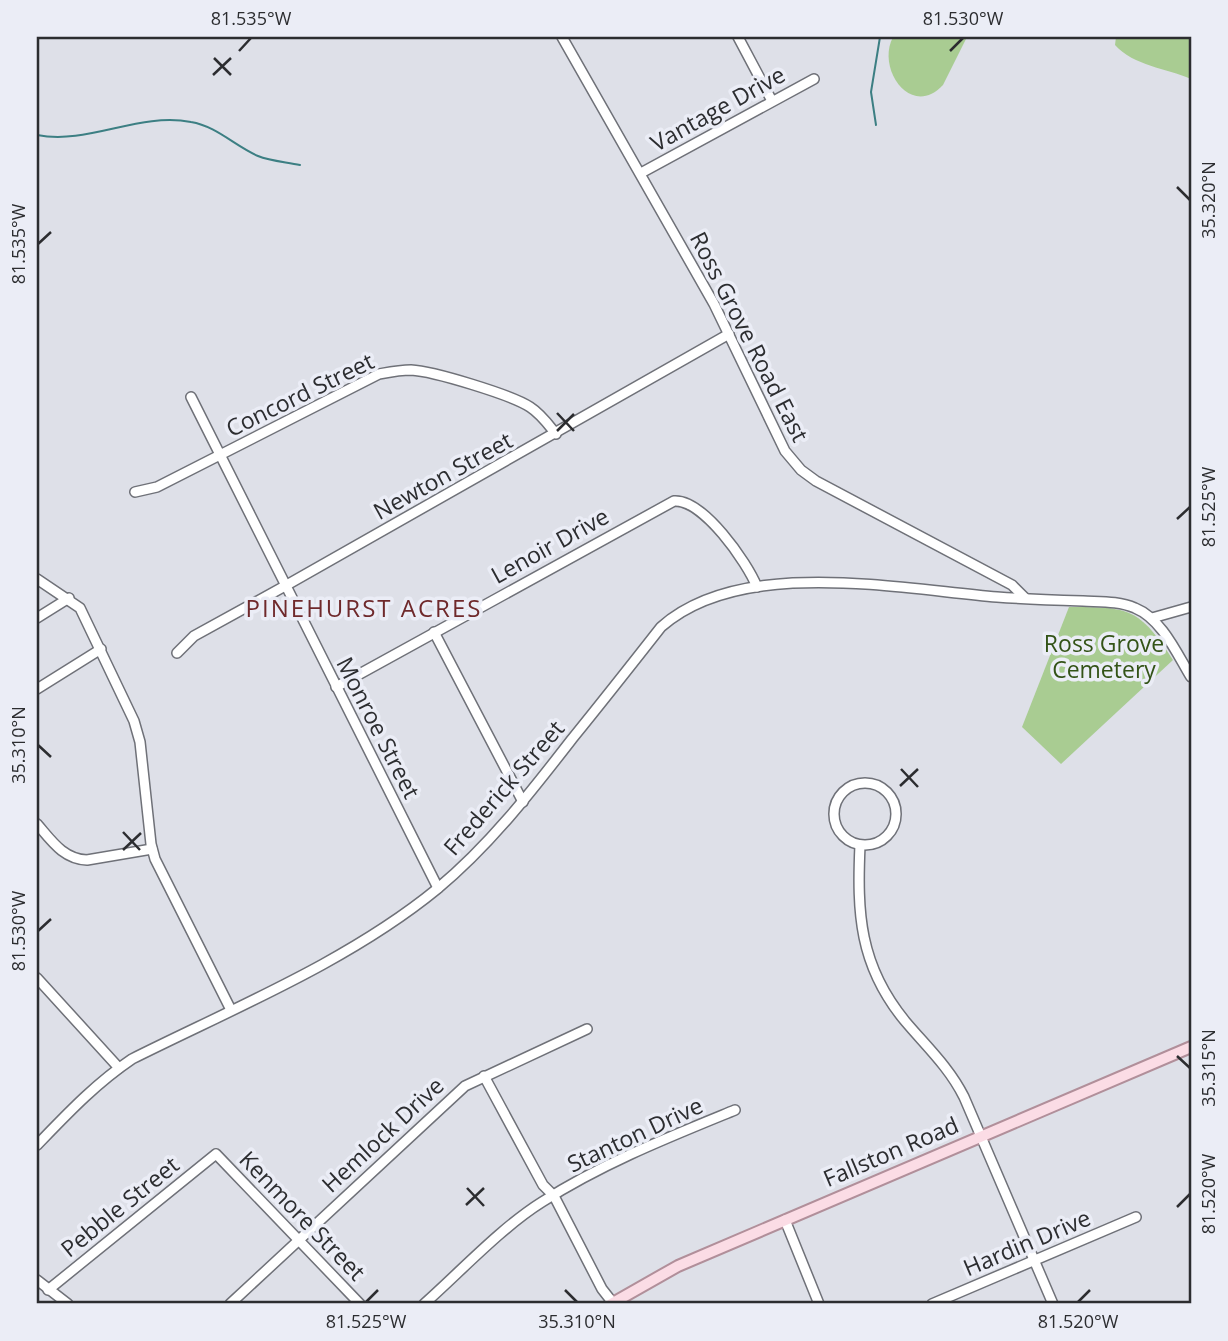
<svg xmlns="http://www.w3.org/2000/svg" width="1228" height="1341" viewBox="0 0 1228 1341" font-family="'Open Sans',sans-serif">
<rect width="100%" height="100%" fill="#dee0e8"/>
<!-- green -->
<g fill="#a9cc92">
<path d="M893,37H967L943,85C911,119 876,69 893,37Z"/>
<path d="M1116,37H1191V79C1166,68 1134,66 1115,45Z"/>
<path d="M1069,607C1130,607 1139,608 1173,660L1061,764L1022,727Z"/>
</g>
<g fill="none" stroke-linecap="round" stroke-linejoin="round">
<!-- stream -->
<g stroke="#3c7f83" stroke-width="2">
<path d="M876,125L871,92L880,37"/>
<path d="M37,135C89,145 138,112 191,122C216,126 235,146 258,156C270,161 286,162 300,165"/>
</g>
<defs>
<g id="minor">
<path d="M562,37L714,304L785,451L801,470L816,481L1012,585L1025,598"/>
<path d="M738,37L772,101"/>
<path d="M641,173L814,79"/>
<path d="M191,397L438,888"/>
<path d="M135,492L157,487L379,374C390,372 400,370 411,370C433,371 512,395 530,407C541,414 548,424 556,434"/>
<path d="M37,579L80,608L134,721L140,742L151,844L155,859L231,1010"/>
<path d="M37,618L69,598"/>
<path d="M1152,618L1191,607"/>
<path d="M434,632L523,802"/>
<path d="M177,653L194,636L285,586L729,334"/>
<path d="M336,687L674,501C703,499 747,562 757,587"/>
<path d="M37,689L101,649"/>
<circle cx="865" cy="814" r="31"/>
<path d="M37,824C51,840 63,859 87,860L152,849"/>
<path d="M860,845C857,913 859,965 905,1021C926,1046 949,1067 964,1097L1053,1304"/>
<path d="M37,978L119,1068"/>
<path d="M484,1076L543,1185L554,1196L602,1289L613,1303"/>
<path d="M37,1145C67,1114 95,1084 132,1059C234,1008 349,961 437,889C489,846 531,792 572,739C602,702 632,664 661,627C741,556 899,589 997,597C1025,599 1054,600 1083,601C1100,602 1119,601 1135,608C1162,619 1177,654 1191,677"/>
<path d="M785,1220L819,1304"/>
<path d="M37,1280L68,1304"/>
<path d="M48,1290L216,1154L360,1304"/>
<path d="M230,1304L465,1086L587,1029"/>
<path d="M424,1304C460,1272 502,1227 542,1202C603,1163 669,1137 735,1110"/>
<path d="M932,1304L1136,1217"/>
</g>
<path id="major" d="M611,1304L678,1266L1191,1047"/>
</defs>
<!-- minor casing -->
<use href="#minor" stroke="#6f7178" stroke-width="12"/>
<!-- major casing -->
<use href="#major" stroke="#b18f9a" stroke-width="14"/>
<!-- minor -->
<use href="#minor" stroke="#fff" stroke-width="9"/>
<!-- major -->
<use href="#major" stroke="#fbdce5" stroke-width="10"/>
</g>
<!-- ticks -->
<path fill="none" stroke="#2c2d30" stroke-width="2.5" d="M239,51L251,38M950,51L963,38M214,58L231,75M213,75L231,58M1177,187L1190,200M38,244L51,232M557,413L574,431M557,431L574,414M1177,519L1190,507M38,745L51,757M901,769L918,787M900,786L918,769M123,832L140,850M123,850L141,833M38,931L51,919M1177,1056L1190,1068M467,1188L484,1206M466,1205L484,1188M1177,1207L1190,1194M565,1290L577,1302M366,1302L378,1290M1078,1302L1090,1290"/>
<g text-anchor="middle" stroke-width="7" stroke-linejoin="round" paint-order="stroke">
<!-- street labels -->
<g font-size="23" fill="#2c2d30" stroke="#ebedf6">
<text transform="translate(718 109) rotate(-29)" y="8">Vantage Drive</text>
<text transform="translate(749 337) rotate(63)" y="8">Ross Grove Road East</text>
<text transform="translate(300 395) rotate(-26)" y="8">Concord Street</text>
<text transform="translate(443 476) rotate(-29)" y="8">Newton Street</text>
<text transform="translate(550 546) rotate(-29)" y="8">Lenoir Drive</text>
<text transform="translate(378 728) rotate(63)" y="8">Monroe Street</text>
<text transform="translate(504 788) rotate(-49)" y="8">Frederick Street</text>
<text transform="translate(383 1135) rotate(-43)" y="8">Hemlock Drive</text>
<text transform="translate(635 1135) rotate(-25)" y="8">Stanton Drive</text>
<text transform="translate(891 1152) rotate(-23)" y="8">Fallston Road</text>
<text transform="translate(120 1207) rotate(-39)" y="8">Pebble Street</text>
<text transform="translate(302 1216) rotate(46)" y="8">Kenmore Street</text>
<text transform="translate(1027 1243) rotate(-23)" y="8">Hardin Drive</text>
</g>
<!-- park labels -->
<g font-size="23" fill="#335317" stroke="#ebedf6">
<text x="1104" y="652">Ross Grove<tspan x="1104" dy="26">Cemetery</tspan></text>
</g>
<!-- neighbourhood labels -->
<g font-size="24" letter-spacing="2" fill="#6f292b" stroke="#ebedf6">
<text x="364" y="617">PINEHURST ACRES</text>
</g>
</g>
<!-- border -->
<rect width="1228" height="1341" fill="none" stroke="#ebedf6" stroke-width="77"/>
<rect x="38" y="38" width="1152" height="1264" fill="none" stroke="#2c2d30" stroke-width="2.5"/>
<g font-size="18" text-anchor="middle" fill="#2c2d30">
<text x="251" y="25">81.535°W</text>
<text x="963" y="25">81.530°W</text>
<text transform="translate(1209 200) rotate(-90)" y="6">35.320°N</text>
<text transform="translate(19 244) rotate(-90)" y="6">81.535°W</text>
<text transform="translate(1209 507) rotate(-90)" y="6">81.525°W</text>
<text transform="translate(19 745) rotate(-90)" y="6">35.310°N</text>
<text transform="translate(19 931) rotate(-90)" y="6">81.530°W</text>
<text transform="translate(1209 1068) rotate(-90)" y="6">35.315°N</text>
<text transform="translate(1209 1194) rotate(-90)" y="6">81.520°W</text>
<text x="366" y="1328">81.525°W</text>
<text x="577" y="1328">35.310°N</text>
<text x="1078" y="1328">81.520°W</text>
</g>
</svg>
